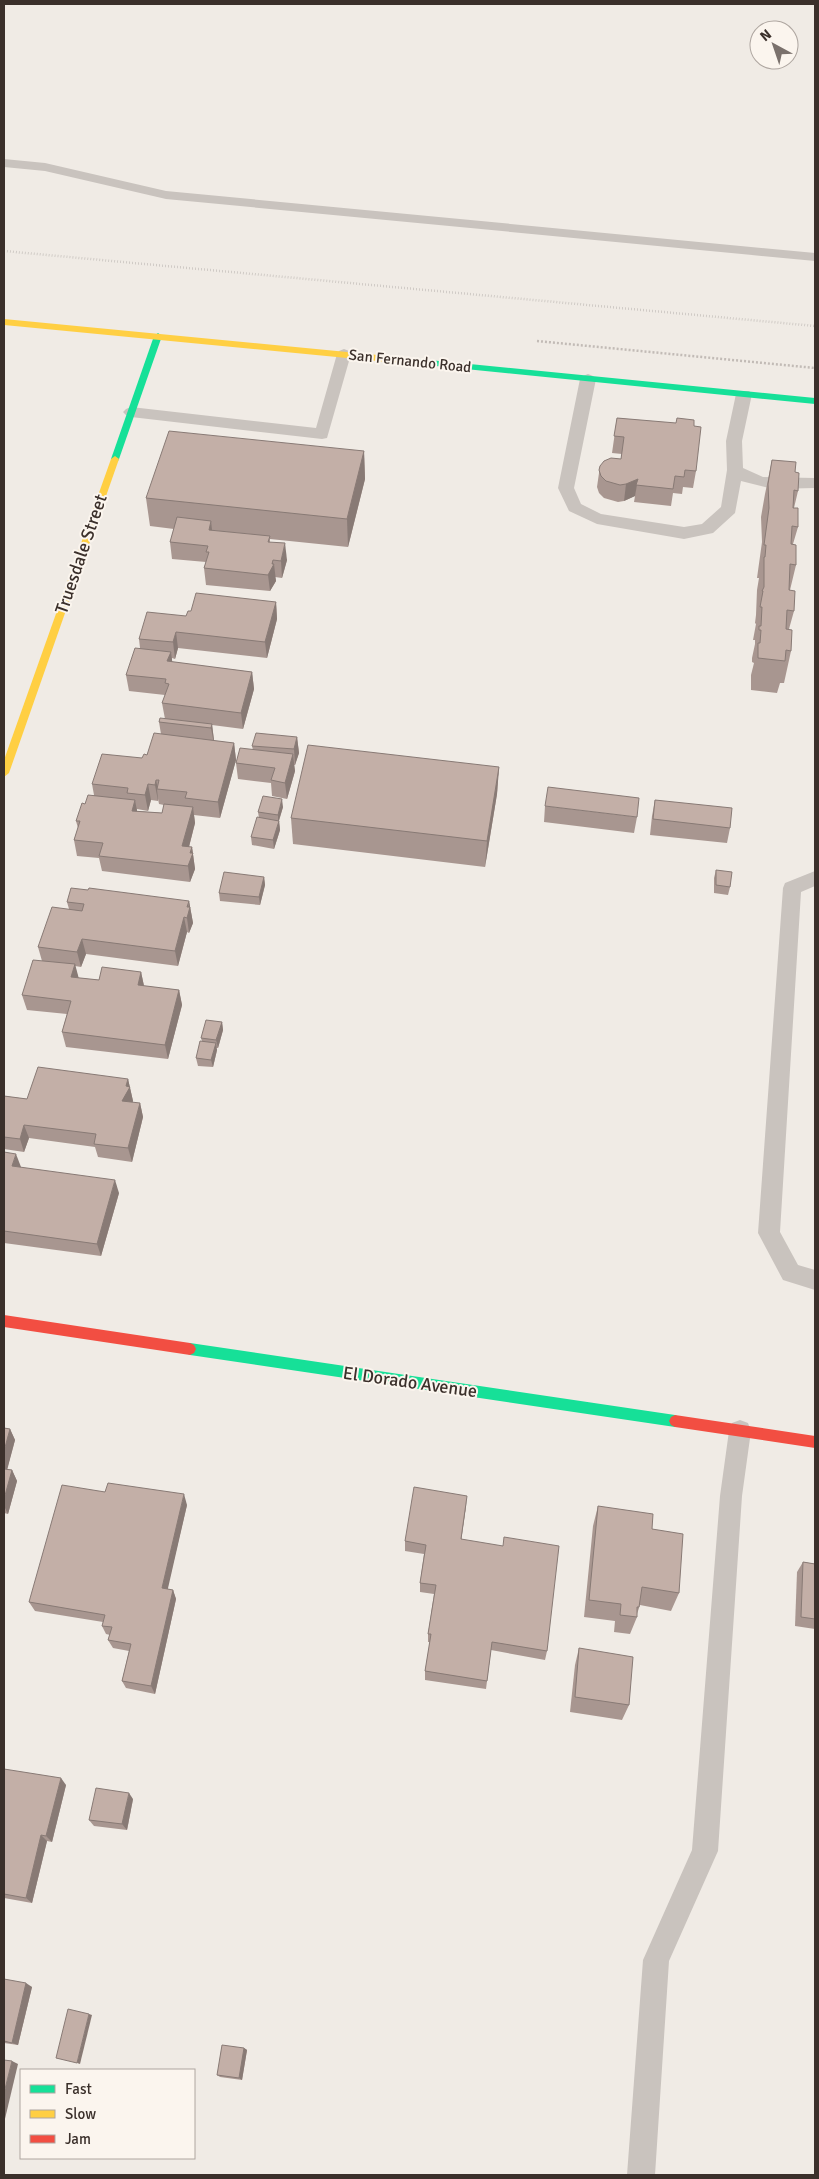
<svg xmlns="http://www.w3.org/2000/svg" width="819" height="2179" viewBox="0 0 819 2179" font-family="Signika,sans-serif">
<rect width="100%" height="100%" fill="#f0ebe5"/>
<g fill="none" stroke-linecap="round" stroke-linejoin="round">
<!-- path -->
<path stroke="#c2bbb6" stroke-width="2.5" stroke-dasharray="2 2" stroke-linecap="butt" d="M537,341L815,368"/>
<!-- lane -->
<g fill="#c9c3be" fill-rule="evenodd">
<path d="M4,159L45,163L166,191L815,253V261L166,199L45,171L4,167Z"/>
<path d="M344,349L349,351L351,354L327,438L322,439L131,417L126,415L123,412L126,409L131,407L316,428L337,354L339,351Z"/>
<path d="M588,374L593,376L596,379L574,488L581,504L601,514L684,527L702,524L721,507L727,470L726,441L736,394L739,391H749L752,394L742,441L743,468L763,477L815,478V488L773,489L741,481L735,513L713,533L684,539L597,524L569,511L558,488L580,379L583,376Z"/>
<path d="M815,871V886L801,892L780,1232L798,1265L815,1270V1290L783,1280L758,1233L783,888L785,883Z"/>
<path d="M740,1420L748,1423L751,1431L742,1496L718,1851L669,1961L655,2175H627L643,1960L692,1850L720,1496L729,1431L732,1423Z"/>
</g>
<!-- fast -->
<g fill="#16e098" fill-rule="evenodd">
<path d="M158,333L162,336L119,459L118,461H112L111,459L154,336Z"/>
<path d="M409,358L815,398V404L406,363V359Z"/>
<path d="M190,1343L675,1415L679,1417L681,1421L679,1425L675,1427L190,1355L186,1353L184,1349L186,1345Z"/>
</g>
<!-- slow -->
<g fill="#ffcf43" fill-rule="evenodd">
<path d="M4,319L409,358L413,361L409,364L4,325Z"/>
<path d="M115,456L119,459L9,773L4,777V760L111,459Z"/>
</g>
<!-- jam -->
<g fill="#f24e42" fill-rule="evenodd">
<path d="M4,1315L190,1343L194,1345L196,1349L194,1353L190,1355L4,1327Z"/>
<path d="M675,1415L815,1436V1448L675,1427L671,1425L669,1421L671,1417Z"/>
</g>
<!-- rail -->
<path stroke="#b1aca8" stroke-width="2.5" stroke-dasharray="0.5 2.5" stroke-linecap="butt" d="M4,251L815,326"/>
</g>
<!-- wall -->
<g fill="#a89690" fill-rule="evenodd">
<path d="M617,418L694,426L696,471L693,488L683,487L682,494L673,493L671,506L634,502L635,496L624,501L618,502L604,498L599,493L597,487L600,466L621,459L622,454L612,453Z"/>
<path d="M364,451L365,479L348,547L270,539V542L287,560L282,578L275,577L276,581L270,591L206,585L204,568L206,562L172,559L170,542L174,529L150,526L146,498Z"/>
<path d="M772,460L795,472L798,491L794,508L798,527L793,544L796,565L790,590L794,611L789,629L791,651L784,683H780L777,693L751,690V675L754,663L752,662V658L755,644V640H753L756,624L755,623L756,615L757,590L759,578H757L762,542L761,517L765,494Z"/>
<path d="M276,602L277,619L267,658L178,648L175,659L172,658V662L252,672L254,689L243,729L212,725L214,741L234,743L236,760L220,818L194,815L195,823L189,847H192L195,869L190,882L102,871L99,858L77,856L74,840L78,828L76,821L85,804L94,795L92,784L142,758L147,755L161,734L159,722L165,719L162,703L165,695L129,691L126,675L140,648L139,639L186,616L191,611ZM158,799L159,804L164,805L162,813L137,811V809L148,811L151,800L158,801Z"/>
<path d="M297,737L299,753L295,765H294L295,771L287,799L272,796L271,783L238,779L236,763L253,750L252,746Z"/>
<path d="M499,767L497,794L485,867L293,844L291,818Z"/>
<path d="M655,800L730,828L727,843L650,835L652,816Z"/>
<path d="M545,806L637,817L634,833L544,822Z"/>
<path d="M283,807L279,821L280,830L274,849L252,845L251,837L259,818L258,812Z"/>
<path d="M716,870L730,887L728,895L714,893V878Z"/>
<path d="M264,877L265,885L260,905L220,901L219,893Z"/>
<path d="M189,901L193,923L189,933L187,932L178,966L86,954L81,967L75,966L78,978L99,980L141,972L144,986L179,990L182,1005L168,1059L66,1047L62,1032L67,1014L27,1010L22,995L42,961L38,947L69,909L67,902Z"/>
<path d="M222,1022L223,1030L218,1048H216L217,1050L213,1067L198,1066L196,1058L202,1041L201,1038Z"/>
<path d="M128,1079L133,1101L132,1103H140L143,1117L132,1162L98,1157L95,1147L29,1138L24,1152L4,1149V1096L27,1099Z"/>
<path d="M4,1152L21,1168L119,1193L101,1256L4,1243Z"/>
<path d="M4,1428L10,1429L15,1440L7,1469L12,1470L17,1481L8,1514L4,1513Z"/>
<path d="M187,1505L167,1589L173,1590L176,1599L155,1694L126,1688L122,1681L129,1651L113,1648L108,1640L110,1635L106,1634L102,1626L103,1622L35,1611L29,1602Z"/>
<path d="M466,1506L461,1539L547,1651L545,1660L491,1650L486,1689L425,1680V1671L430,1642H428V1634L434,1594L420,1592V1583L424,1554L405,1551V1541Z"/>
<path d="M598,1506L652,1529L679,1593L671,1611L640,1605L637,1614V1617L630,1634L614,1632L615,1621L584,1617L593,1526Z"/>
<path d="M803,1562L815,1564V1629L795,1626L797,1572Z"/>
<path d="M579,1648L629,1705L622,1720L570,1712L575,1665Z"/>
<path d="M4,1769L66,1785L52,1842L47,1841L32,1903L4,1898Z"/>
<path d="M133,1799L127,1830L94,1826L89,1820Z"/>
<path d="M4,1979L32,1987L18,2045L4,2043Z"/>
<path d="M244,2048L247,2050L242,2080L220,2077L217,2075Z"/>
</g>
<!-- shaded-wall -->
<g fill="#887a75">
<path d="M364,451L365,479L348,547L347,519Z"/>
<path d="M638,479L635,496L624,501L626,484Z"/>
<path d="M211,521L213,538L209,530Z"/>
<path d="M285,543L287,560L282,578L281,561Z"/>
<path d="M273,560V566L274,564L276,581L270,591L268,575Z"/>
<path d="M276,602L277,619L267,658L265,642Z"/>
<path d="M176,632L178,648L175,659L173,642Z"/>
<path d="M171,652L173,668L167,661Z"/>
<path d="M252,672L254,689L243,729L241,713Z"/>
<path d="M212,724L214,740V744L211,728Z"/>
<path d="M297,737L299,753L295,765L294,749Z"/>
<path d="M234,743L236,760L220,818L218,802Z"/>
<path d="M293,754L295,771L287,799L285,783Z"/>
<path d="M499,767L497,794L485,867L487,841Z"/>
<path d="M156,780L158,789H157L158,799V801L155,785Z"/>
<path d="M148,784L151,800L148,811L145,795Z"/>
<path d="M282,799L283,807L278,823V815Z"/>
<path d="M135,800L138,816L132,811Z"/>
<path d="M193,807L195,823L185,862L182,846Z"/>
<path d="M279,821L280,830L274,849L273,840Z"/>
<path d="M192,847L195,869L190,882L188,866Z"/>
<path d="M264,877L265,885L260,905L259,897Z"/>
<path d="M189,901L193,923L189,933L187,918Z"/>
<path d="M184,917L187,932L178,966L175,951Z"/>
<path d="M82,939L86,954L81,967L77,952Z"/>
<path d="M75,964L79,979L71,977Z"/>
<path d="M141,972L144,986L138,985Z"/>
<path d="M179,990L182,1005L168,1059L165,1045Z"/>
<path d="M222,1022L223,1030L218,1048L216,1040Z"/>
<path d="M216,1043L217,1050L213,1067L211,1060Z"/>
<path d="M128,1079L133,1101L126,1115L122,1101Z"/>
<path d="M140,1103L143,1117L132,1162L128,1148Z"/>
<path d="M24,1125L29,1138L24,1152L20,1139Z"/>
<path d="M16,1154L21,1167L17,1180L12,1166Z"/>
<path d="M115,1180L119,1193L101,1256L97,1244Z"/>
<path d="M10,1429L15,1440L5,1478L4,1476V1451Z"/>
<path d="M12,1470L17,1481L8,1514L4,1506V1499Z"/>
<path d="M184,1494L187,1505L166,1597L162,1588Z"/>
<path d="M467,1496L466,1506L460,1549L461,1539Z"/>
<path d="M173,1590L176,1599L155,1694L151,1686Z"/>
<path d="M61,1778L66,1785L52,1842L46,1836Z"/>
<path d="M129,1793L133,1799L127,1830L122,1824Z"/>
<path d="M41,1835L47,1841L32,1903L26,1898Z"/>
<path d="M26,1983L32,1987L18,2045L12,2043Z"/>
<path d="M89,2014L92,2015L80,2064L77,2063Z"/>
<path d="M244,2048L247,2050L242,2080L239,2078Z"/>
<path d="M12,2061L18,2064L4,2123V2093Z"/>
</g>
<!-- building -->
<g fill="#c3afa7" stroke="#887a75">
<path d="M617,418L676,423L677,418L694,420V426L701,427L696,471L685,470L684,477L675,476L673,489L636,485L638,479L626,484L620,485L606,481L601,476L599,470L600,466L604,461L611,458L621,459L624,437L614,436Z"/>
<path d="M169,431L364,451L347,519L146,498Z"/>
<path d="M772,460L796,462L795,472L799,473L798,491L794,490L793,508H798V527L792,526L791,544L796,545V565L790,564L789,590L795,591L794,611L787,610L786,629L792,630L791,651L786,650L785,661L758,658V643H760L761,630H759V626H761L762,607H760L763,591H762L764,587V557H765L766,545H764L769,508L768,484Z"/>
<path d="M177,517L211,521L209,530L270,536L268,542L285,543L281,561L273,560L272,564H274L268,575L204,568L209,552H206L208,546L170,542Z"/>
<path d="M196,593L276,602L265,642L176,632L173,642L139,639L147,612L186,616L188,611H191Z"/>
<path d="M135,648L171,652L167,661L252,672L241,713L162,703L169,684L165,683L166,679L126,675Z"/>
<path d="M160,718L212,724L211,728L159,722Z"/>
<path d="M154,733L234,743L218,802L185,798L187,792L157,789L159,780H156L155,785L148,784L145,795L127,793L128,788L92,784L102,754L142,758L144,754L147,755Z"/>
<path d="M256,733L297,737L294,749L252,746Z"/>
<path d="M308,745L499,767L487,841L291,818Z"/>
<path d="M240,748L293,754L285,783L271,780L275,768L236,763Z"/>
<path d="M548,787L639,798L637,817L545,806Z"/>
<path d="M88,795L135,800L132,811L162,813L164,804L193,807L182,846L192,847L190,853H193L188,866L99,856L103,843L74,840L80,821H76L82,803L85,804Z"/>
<path d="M263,796L282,799L278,815L258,812Z"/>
<path d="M655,800L732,808L730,828L653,819Z"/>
<path d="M257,817L279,821L273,840L251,837Z"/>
<path d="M716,870L732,872L730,887L716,885Z"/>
<path d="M224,872L264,877L259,897L219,893Z"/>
<path d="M71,888L88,890L89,888L189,901L187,907H190L187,918L184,917L175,951L82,939L77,952L38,947L52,907L82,911L84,904L67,902Z"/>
<path d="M33,960L75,964L71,977L99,980L102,967L141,972L138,985L179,990L165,1045L62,1032L71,1001L22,995Z"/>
<path d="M206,1020L222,1022L216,1040L201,1038Z"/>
<path d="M200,1041L216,1043L211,1060L196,1058Z"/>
<path d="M38,1067L128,1079L126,1086L130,1087L122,1101L140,1103L128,1148L94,1144L96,1134L24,1125L20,1139L4,1137V1096L27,1099Z"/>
<path d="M4,1152L16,1154L12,1166L115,1180L97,1244L4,1231Z"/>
<path d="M4,1428L10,1429L4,1451Z"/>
<path d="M4,1469L12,1470L4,1499Z"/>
<path d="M108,1483L184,1494L162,1588L173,1590L151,1686L122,1681L131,1644L108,1640L112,1627L102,1626L105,1615L29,1602L62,1485L105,1492Z"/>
<path d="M414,1487L467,1496L461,1539L503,1546L504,1537L559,1546L547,1651L492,1642L487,1681L425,1671L431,1634H428L436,1585L420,1583L426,1545L405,1541Z"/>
<path d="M598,1506L653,1514L652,1529L683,1534L679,1593L642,1587L639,1607H637V1617L620,1615L621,1604L589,1600Z"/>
<path d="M803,1562L815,1564V1619L801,1617Z"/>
<path d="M579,1648L633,1657L629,1705L575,1697Z"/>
<path d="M4,1769L61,1778L46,1836L41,1835L26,1898L4,1894Z"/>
<path d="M96,1788L129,1793L122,1824L89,1820Z"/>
<path d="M4,1979L26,1983L12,2043L4,2041Z"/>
<path d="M68,2009L89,2014L77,2063L56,2058Z"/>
<path d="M222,2045L244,2048L239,2078L217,2075Z"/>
<path d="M4,2060L12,2061L4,2093Z"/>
</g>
<g text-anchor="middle" stroke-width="4" stroke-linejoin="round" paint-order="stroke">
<!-- far-street labels -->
<g font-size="15" fill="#3b302b" stroke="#fbf5ee">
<text transform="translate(410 361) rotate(6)" y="5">San Fernando Road</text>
</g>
<!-- street labels -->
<g font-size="18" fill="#3b302b" stroke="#fbf5ee">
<text transform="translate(81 554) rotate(-71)" y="6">Truesdale Street</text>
<text transform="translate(410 1382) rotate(8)" y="6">El Dorado Avenue</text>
</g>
</g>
<!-- border -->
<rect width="819" height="2179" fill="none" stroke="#3b302b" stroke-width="10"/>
<!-- legend -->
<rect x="20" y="2069" width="175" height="90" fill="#fbf5ee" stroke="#aea6a0"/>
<rect x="30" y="2085" width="25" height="8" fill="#16e098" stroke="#aea6a0"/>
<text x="65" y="2094" font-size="15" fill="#3b302b">Fast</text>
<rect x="30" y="2110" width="25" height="8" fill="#ffcf43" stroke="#aea6a0"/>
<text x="65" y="2119" font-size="15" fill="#3b302b">Slow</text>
<rect x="30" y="2135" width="25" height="8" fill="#f24e42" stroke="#aea6a0"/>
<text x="65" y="2144" font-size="15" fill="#3b302b">Jam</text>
<!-- north arrow -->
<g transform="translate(774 45) rotate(320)"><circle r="24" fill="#fbf5ee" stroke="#aea6a0"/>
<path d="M0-4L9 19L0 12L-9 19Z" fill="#7a716c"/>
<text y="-8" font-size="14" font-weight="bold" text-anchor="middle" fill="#3b302b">N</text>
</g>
</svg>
